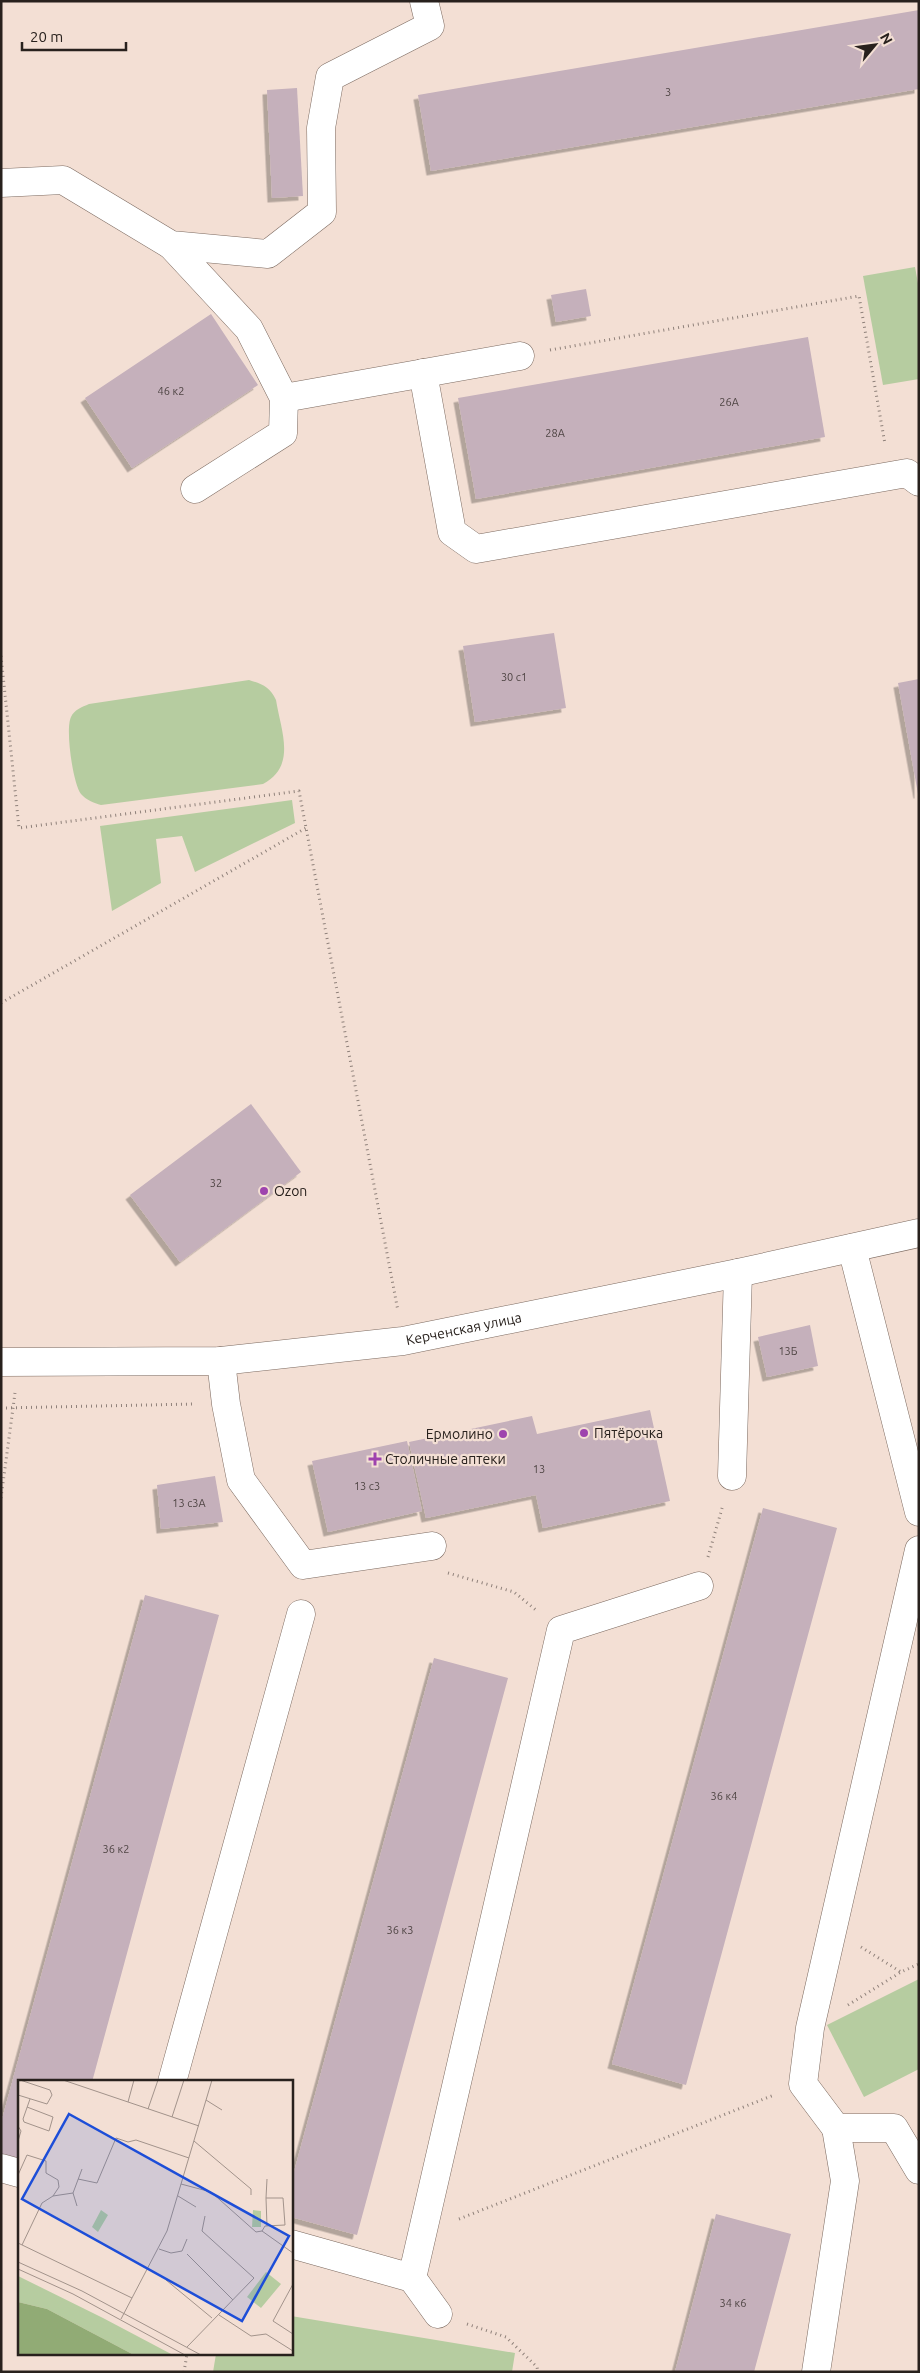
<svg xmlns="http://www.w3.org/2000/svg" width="920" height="2373" viewBox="0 0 920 2373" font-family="Ubuntu,sans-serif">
<defs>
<filter id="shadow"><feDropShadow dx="-4.5" dy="4.5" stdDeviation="0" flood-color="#0004"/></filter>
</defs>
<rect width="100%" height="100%" fill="#f3dfd4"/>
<!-- green -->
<g fill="#b6cca0">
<path d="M915,267L919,289V379L883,385L863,276Z"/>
<path d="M249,680C262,684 270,687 276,700C281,731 297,766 263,784L101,805C94,803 86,800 81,794C73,784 65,729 71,717C74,710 82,707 89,704Z"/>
<path d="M292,800L295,823L195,872L182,836L156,839L161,883L112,911L100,826Z"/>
<path d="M919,1979V2069L864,2097L827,2025Z"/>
<path d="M291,2316L515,2353L512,2372H213L216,2354H291Z"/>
</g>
<!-- building -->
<g fill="#c5b0bb" filter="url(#shadow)">
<path d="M919,10V89L431,171L418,95Z"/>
<path d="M297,88L303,196L272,198L267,90Z"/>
<path d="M586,289L591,316L556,322L551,295Z"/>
<path d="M211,314L258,385L132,468L85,398Z"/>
<path d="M808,337L825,437L476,499L458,398Z"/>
<path d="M554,633L566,708L475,722L463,646Z"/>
<path d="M919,679V794H918L898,683Z"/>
<path d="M251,1104L301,1172L180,1262L130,1195Z"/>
<path d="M810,1325L818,1366L767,1377L758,1337Z"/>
<path d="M650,1410L670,1501L543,1528L536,1495L426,1518L409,1442L532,1416L537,1434Z"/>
<path d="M407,1441L422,1511L328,1532L312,1461Z"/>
<path d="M215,1476L223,1522L161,1529L157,1485Z"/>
<path d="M763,1508L837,1528L686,2085L612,2064Z"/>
<path d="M145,1595L219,1615L92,2082H19V2159L1,2154V2123Z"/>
<path d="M434,1658L508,1678L357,2235L291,2217V2183Z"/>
<path d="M716,2214L791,2234L754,2372H675Z"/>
</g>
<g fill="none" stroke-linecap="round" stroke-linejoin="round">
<defs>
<g id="minor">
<path d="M1,183L63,180L171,245L268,254L322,212L321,128L330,77L430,26L424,1"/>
<path d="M171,245L249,329L284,398L283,433L195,489"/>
<path d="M423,373L452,532L476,549L907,473L919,482"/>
<path d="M284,398L520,356"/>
<path d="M852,1248L919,1512"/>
<path d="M221,1361L226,1404L241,1480L303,1565L432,1546"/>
<path id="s1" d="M1,1362L221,1361L403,1341L738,1273L919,1233"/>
<path d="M732,1476L738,1273"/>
<path d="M919,1550L810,2028L803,2084L836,2128H894L919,2170"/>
<path d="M172,2082L301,1614"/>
<path d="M1,2168L19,2173"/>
<path d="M291,2244L412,2278L561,1630L699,1586"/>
<path d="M412,2278L438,2314"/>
<path d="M816,2372L845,2181L836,2128"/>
</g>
</defs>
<!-- minor casing -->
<use href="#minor" stroke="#7c6a60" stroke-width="29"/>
<!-- path -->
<g stroke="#8f817a" stroke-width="3" stroke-dasharray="1 4" stroke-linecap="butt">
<path d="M550,350L859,296L885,444"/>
<path d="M1,656L19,828L299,791L398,1311"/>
<path d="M1,1003L306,828"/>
<path d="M1,1408L195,1404"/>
<path d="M1,1498L15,1393"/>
<path d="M708,1557L723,1505"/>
<path d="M448,1573L514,1592L537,1611"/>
<path d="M861,1947L901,1972"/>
<path d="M848,2005L901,1972L919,1964"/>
<path d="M459,2219L774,2095"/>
<path d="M467,2324L506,2337L537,2367L538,2372"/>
<path d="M184,2372L187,2354"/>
</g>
<!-- minor -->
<use href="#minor" stroke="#fff" stroke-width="28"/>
</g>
<!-- markers -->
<g fill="#9e43ae" stroke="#f3dfd4" stroke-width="2">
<circle cx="264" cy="1191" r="5"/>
<circle cx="584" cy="1433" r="5"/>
<circle cx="503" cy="1434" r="5"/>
<path d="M372.5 1451.5h5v5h5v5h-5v5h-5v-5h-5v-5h5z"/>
</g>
<g text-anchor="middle" stroke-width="4.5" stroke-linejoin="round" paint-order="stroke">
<!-- number labels -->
<g font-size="11" fill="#4f4544">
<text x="668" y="96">3</text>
<text x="171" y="395">46 к2</text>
<text x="729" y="406">26А</text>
<text x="555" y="437">28А</text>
<text x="514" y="681">30 с1</text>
<text x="216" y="1187">32</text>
<text x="788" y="1355">13Б</text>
<text x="539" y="1473">13</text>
<text x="367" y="1490">13 с3</text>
<text x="189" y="1507">13 с3А</text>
<text x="724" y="1800">36 к4</text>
<text x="116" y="1853">36 к2</text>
<text x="400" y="1934">36 к3</text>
<text x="733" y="2307">34 к6</text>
</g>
<!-- poi labels -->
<g font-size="14" fill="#28211d" stroke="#f3dfd4" text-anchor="start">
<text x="274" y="1196">Ozon</text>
<text x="594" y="1438">Пятёрочка</text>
<text x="493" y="1439" text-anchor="end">Ермолино</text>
<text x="385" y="1464">Столичные аптеки</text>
</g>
<!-- street labels -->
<g font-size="14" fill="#28211d" stroke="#f3dfd4">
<text dy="5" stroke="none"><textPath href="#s1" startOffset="465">Керченская улица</textPath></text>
</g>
</g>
<!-- overview -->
<g transform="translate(18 2080)">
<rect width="275" height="275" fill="#f3dfd4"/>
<path d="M83,130L90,135L80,152L74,147ZM235,130L243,131V147H234ZM248,192L263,204L243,228L229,217ZM0,196L85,238L155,275H116L29,229L0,222Z" fill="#b6cca0"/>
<path d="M0,222L29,229L116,275H0Z" fill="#91ab75"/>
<path fill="none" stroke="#a2938b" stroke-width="1" d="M45,0L181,46M0,15L29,24L34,15L32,10L2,0M188,20L204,30M110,22L116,0M9,27L35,37L31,51L6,42L5,39L12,19M130,29L140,0M154,37L166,0M0,46L3,51L0,61M176,61L233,109V115M0,95L9,75L28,81V93L40,100L41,107L35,116L24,123L4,165M60,99L79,103L98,58L110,62L118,60L171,78M163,104L193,112L238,152L244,151L247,146L267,145L265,118H248L249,146M55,113L64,89M35,116L55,113L59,126M160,116L178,127M248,118L249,99M244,151L275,173M0,163L114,218M141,169L153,173L164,171L169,159M169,174L215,220M0,182L64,211L183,275M0,189L55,214L167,275M148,200L194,238M275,204L255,241L275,254M201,235L233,256L248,254L275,271M103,239L149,151L194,0M169,267L236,198L184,151L187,136"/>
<path fill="#1d4ed8" fill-opacity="0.15" stroke="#1d4ed8" stroke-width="2.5" d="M51,34L271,156L224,241L4,119Z"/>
<rect width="275" height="275" fill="none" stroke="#28211d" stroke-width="2.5"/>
</g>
<!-- border -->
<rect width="920" height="2373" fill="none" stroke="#28211d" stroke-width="5"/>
<!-- north arrow -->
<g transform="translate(875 45) rotate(61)" stroke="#f3dfd4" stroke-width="4" paint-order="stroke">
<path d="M0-4L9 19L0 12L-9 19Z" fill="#28211d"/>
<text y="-8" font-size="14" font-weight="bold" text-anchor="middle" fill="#28211d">N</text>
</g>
<!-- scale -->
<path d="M22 42v8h104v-8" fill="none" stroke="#28211d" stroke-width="2.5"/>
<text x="30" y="42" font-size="15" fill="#28211d" stroke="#f3dfd4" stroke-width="4" paint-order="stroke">20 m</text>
</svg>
